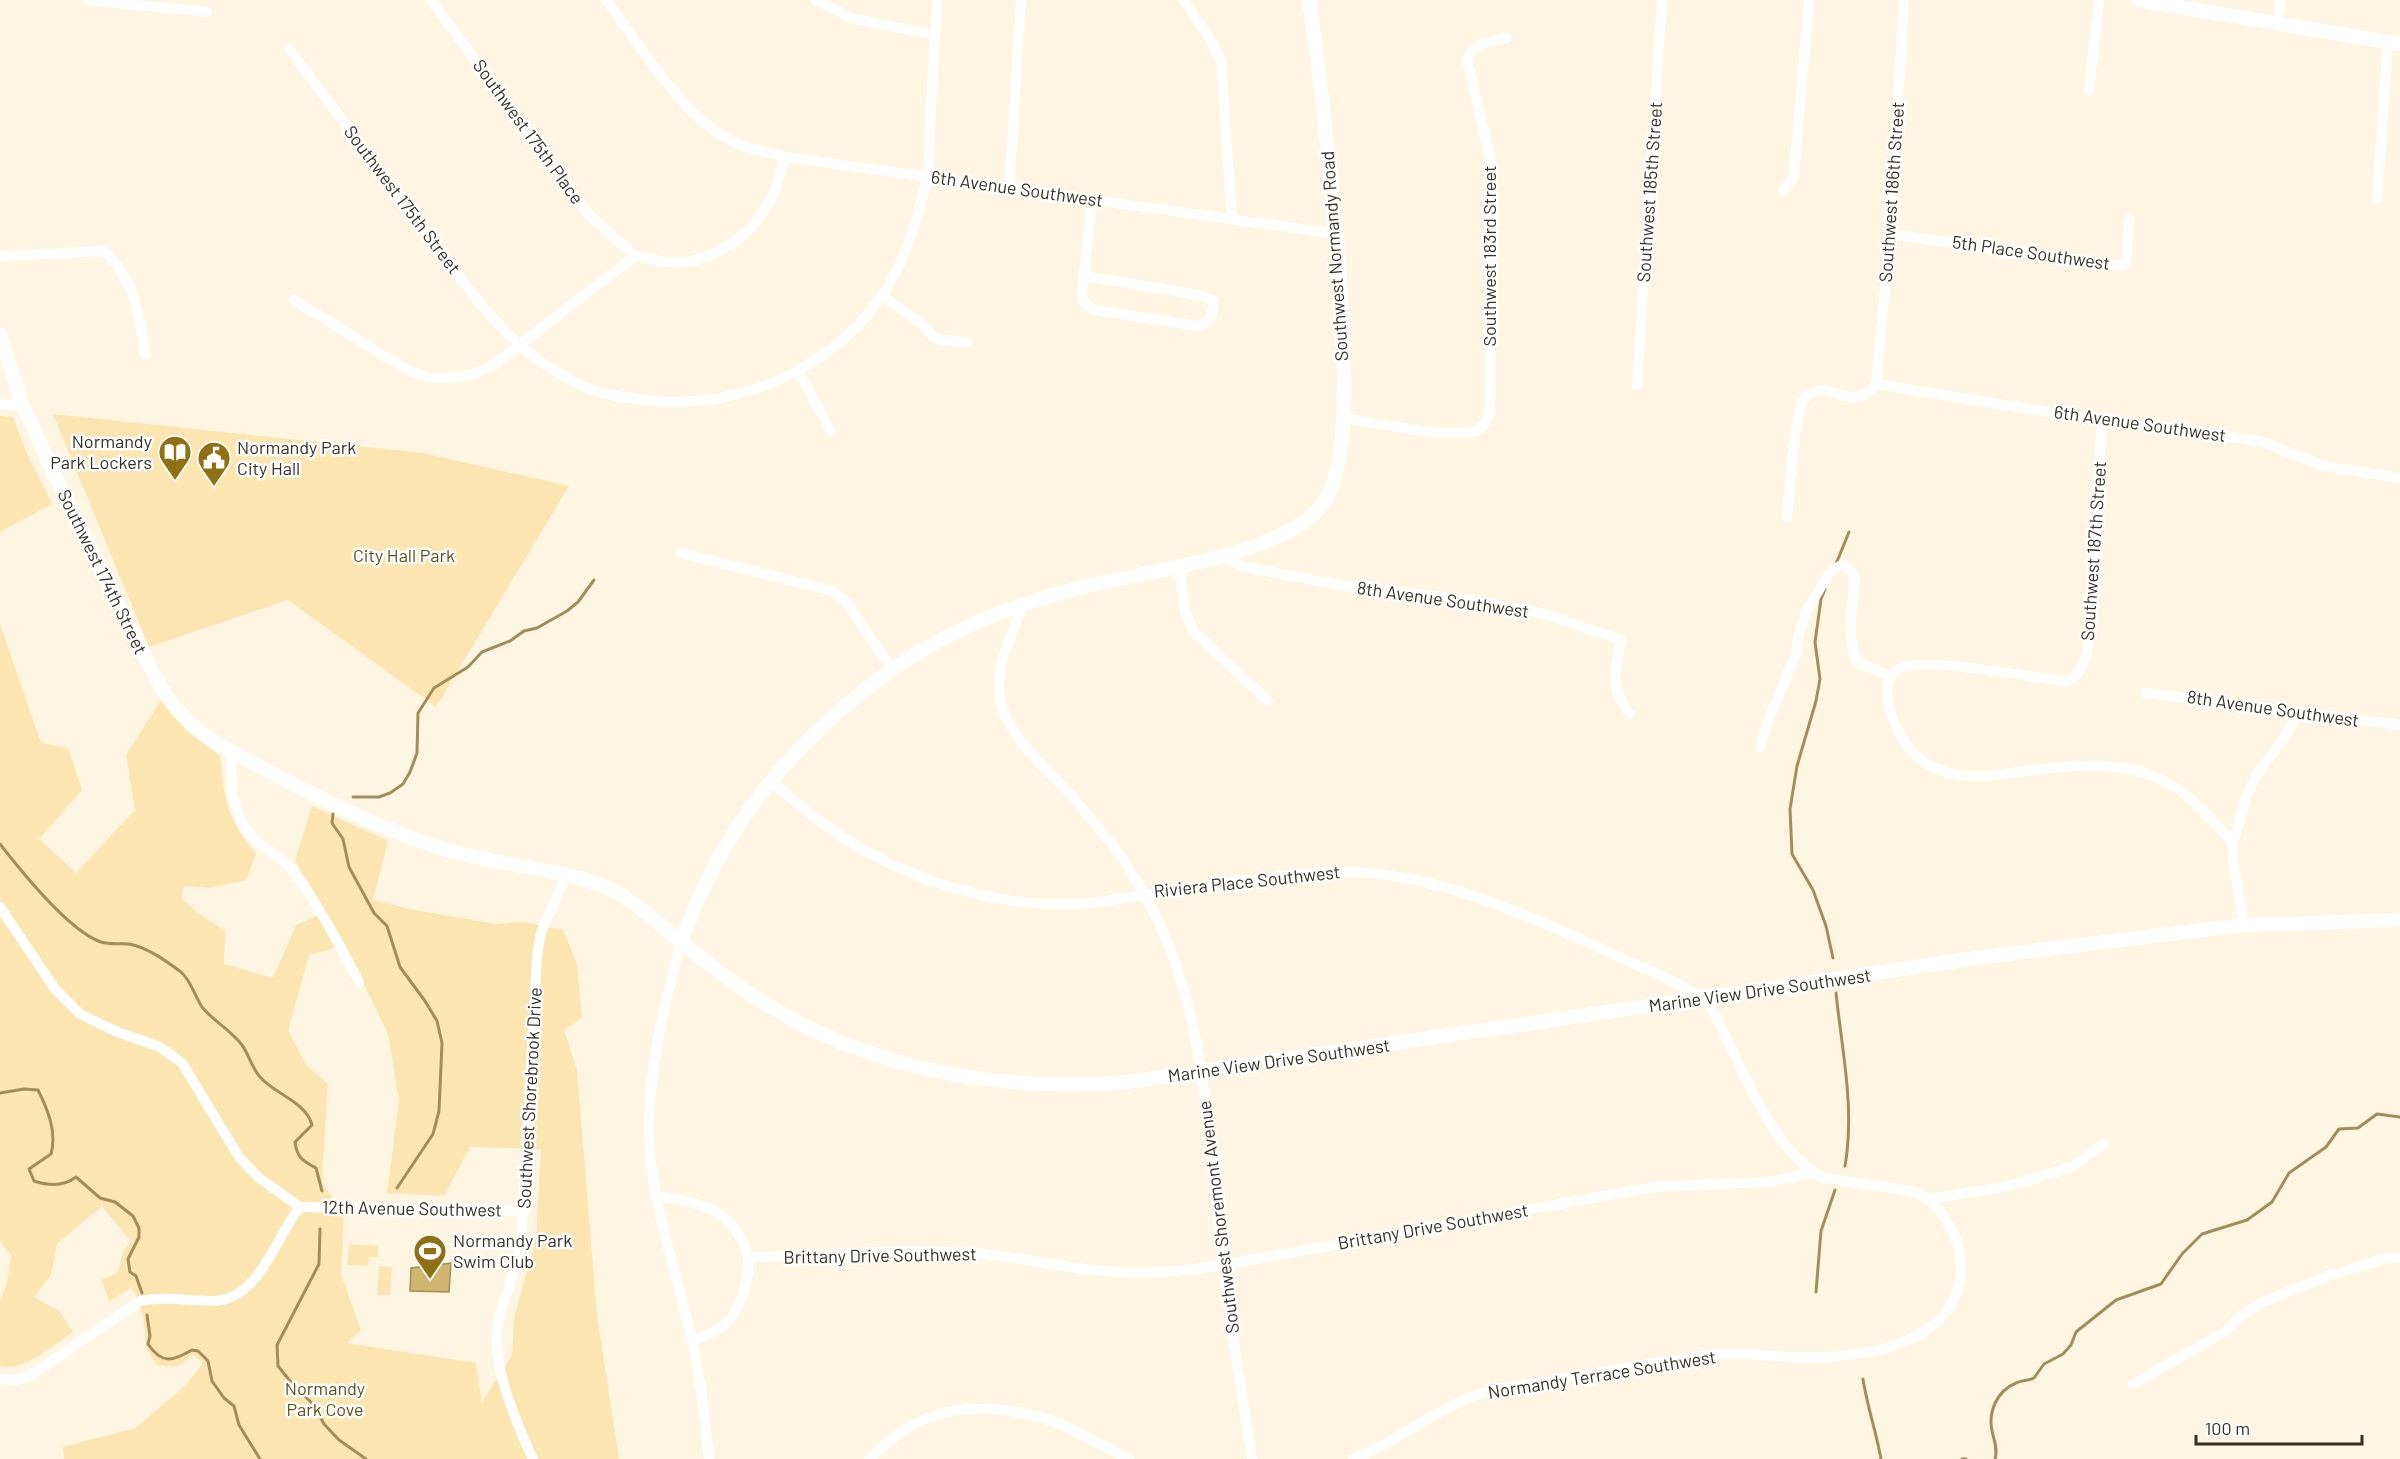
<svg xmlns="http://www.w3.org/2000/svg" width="2400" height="1459" viewBox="0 0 2400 1459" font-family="Barlow,sans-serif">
<rect width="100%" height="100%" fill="#fef6e3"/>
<!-- green -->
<g fill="#fbe5b1" fill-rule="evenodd">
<path d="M53,414L423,453L569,486L436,707L288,600L149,647Z"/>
<path d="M0,416L13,417L28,456L52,504L0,532Z"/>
<path d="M0,624L41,743L68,748L82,790L39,839L76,873L135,810L126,755L161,700L188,732L220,756C225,803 226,816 256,854L246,880L210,888L184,886L182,899L197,912L225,931L224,964L273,978L296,925L326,912L295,861L312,806L388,841L373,900L410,909L495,924L523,922L563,930L577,964L582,1018L564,1030L577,1070L597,1315L619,1459H64L63,1447L136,1428L187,1384L203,1363L194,1355L177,1367L157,1365L146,1347L143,1314L132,1287L109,1302L102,1280L118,1272L123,1251L131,1242L102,1206L57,1244L51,1275L34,1297L59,1311L73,1332C53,1345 25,1372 0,1366V1301L7,1283L11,1255L0,1241ZM345,945L388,1034L399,1101L387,1193L444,1196L470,1147L541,1149L536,1238L514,1318L512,1355L482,1402L476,1363L347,1343L361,1330L341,1274L344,1215L322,1182L328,1084L307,1066L288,1031L309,955Z"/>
<path d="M349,1244L378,1246V1257H369L368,1266L347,1265Z"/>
<path d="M379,1266L392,1267L390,1295H377Z"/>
</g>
<!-- water -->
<path fill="#d2b571" stroke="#a38d5a" stroke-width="1.5" d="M451,1263L449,1292L410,1291L411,1268Z"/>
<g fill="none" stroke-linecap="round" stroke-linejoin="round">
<!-- stream -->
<g stroke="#a38d5a" stroke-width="3">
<path d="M1836,564L1849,532"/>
<path d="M1825,589L1821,599L1815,642L1820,679L1816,701L1797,766L1790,809L1792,854L1813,890L1826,926L1833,958"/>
<path d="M353,797H379L390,793L403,784L410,772L417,753L418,713L434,688L468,667L482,652L510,641L524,631L537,628L567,611L578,602L594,580"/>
<path d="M333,814L332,823L343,839L349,867L374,913L387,926L400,967L425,1001L437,1021L442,1043L439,1111L433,1134L397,1188"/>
<path d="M0,844C21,871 69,931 101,942C111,945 119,943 129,944C147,947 166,961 181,972C192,982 194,995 202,1007C213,1021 231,1030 242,1045C249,1055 252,1068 260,1077C276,1095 306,1102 312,1125L295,1142C297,1158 303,1161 316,1168L322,1191"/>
<path d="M1836,993C1842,1051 1855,1108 1845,1166"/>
<path d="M0,1093L24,1089L38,1090C48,1110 57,1132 51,1154L29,1169L34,1181C49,1186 63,1187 76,1177L100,1198L115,1202L133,1216L139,1228V1237L128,1259L130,1272L136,1276L142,1293"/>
<path d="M320,1229L319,1264L277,1345L278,1366L294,1386L314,1405L324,1424L339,1440L366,1459"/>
<path d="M1816,1292L1821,1231L1835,1190"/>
<path d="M147,1315L150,1336L148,1344C162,1365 173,1361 192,1350L198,1351L208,1361L212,1381L224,1398L234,1406L239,1425L260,1459"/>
<path d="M1863,1379C1867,1406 1876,1431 1881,1459"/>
<path d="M1962,1459H1966"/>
<path d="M1995,1459C1998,1449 1994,1440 1992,1431C1988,1411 1997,1391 2016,1383C2022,1380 2028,1381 2034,1378L2044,1364L2063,1354L2071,1345L2076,1332L2116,1300L2161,1284L2182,1254L2202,1234L2247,1220L2272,1202L2289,1173L2326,1147L2339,1129L2358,1128L2377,1114L2400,1117"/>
</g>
<!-- minor -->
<g stroke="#fff" stroke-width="10">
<path d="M87,0L207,12"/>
<path d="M431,0L589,215L635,256"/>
<path d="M606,0C640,45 676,107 724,137C742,148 765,152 785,157L1337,234"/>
<path d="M816,0L851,18L935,35"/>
<path d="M1184,0L1213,44L1221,62L1232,218"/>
<path d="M2277,24L2280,0"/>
<path d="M289,49L470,291C506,336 537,367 592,390C608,396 628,398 645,400C749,413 860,357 902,259C912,234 922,204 927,177C931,158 929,137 930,118C933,79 935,39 937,0"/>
<path d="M2089,90L2099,0"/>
<path d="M1009,188L1021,0"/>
<path d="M1783,190L1790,183L1794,174L1809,0"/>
<path d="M2377,199L2388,42"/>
<path d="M1890,234L2122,266L2126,263L2129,219"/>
<path d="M0,256L105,251C135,283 139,312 145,354"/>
<path d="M1084,276L1199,295L1213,300C1213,314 1212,322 1198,326L1094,310L1085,304L1082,293L1092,200"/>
<path d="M883,296L926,327L933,337L941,340L967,342"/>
<path d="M294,300L409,371L434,378H454L474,374L495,364L635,256C646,258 657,261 667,262C710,266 751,237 770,201C777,188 781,171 785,157"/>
<path d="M798,371L831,431"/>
<path d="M1876,384L2102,421L2216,434L2262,442L2324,466L2400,478"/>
<path d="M1876,384L1890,234L1904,0"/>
<path d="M1637,385L1662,0"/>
<path d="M0,404L23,406"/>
<path d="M1344,418C1372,422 1455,441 1477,430C1485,427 1487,419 1490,412L1492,166L1467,59C1474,42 1491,42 1507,38"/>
<path d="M2102,421L2087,655C2082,667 2079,676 2066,681C2033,679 1917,653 1895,671C1882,681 1888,708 1894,722C1904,747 1918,762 1943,771C1968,780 1994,775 2019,772C2074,765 2130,757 2178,789C2199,804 2216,825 2233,843"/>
<path d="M1787,517C1789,497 1794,409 1805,398C1828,374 1849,417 1876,384"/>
<path d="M681,553L833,591L846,602L892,669"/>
<path d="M1222,557L1245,567L1350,587L1470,600L1541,613L1621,640C1616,672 1608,686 1630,714"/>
<path d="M1179,566L1185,611L1194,632L1268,701"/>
<path d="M1023,606C1012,634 994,667 1000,699C1007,735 1043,765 1067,791C1082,808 1097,826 1112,844C1131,868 1146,896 1159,923C1205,1021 1208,1134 1220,1239C1228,1313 1241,1386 1252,1459"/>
<path d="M2146,693L2400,725"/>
<path d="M1760,747L1766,727L1796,653L1799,632L1807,610L1830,572L1843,564L1855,576C1853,605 1845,637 1858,663L1890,676"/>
<path d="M230,750C231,783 231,820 259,843C271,853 284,859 294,872C319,906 340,945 359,982"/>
<path d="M770,781C797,802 823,826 852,843C925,887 1021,914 1106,901C1156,893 1206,885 1256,879C1287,875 1320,871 1352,872C1444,876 1532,917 1615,955C1643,968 1675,980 1701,997C1713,1006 1720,1026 1726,1038C1750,1085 1771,1141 1814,1173"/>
<path d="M0,907L55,989L80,1014L115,1031L160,1047L182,1063L239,1157L259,1178L300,1207"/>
<path d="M2244,925L2233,860V843L2245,800L2256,776L2286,735L2297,712"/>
<path d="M681,942C664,1006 649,1065 649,1131C650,1204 677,1271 692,1341C701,1380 705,1420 709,1459"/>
<path d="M655,1196C680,1200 709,1203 728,1221C736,1229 746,1246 748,1257C751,1273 741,1306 731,1318C722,1330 706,1335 692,1341"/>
<path d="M300,1207L524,1211"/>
<path d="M748,1257C823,1256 899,1248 973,1253C1017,1256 1060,1268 1104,1271C1145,1275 1183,1271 1223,1265L1654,1187L1768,1182L1814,1173L1824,1178L1898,1189L1913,1191L1929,1199L2003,1187L2043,1176L2071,1167L2104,1144"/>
<path d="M0,1379L16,1380L30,1376L140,1301C165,1296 189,1301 214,1301C260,1299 275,1238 300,1207"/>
<path d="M2133,1384L2225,1332L2241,1316L2261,1303L2328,1276L2383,1259L2400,1258"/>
<path d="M533,1459C516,1422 490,1363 498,1322C500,1312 504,1301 508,1291C513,1275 517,1259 521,1242L537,957L541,932L566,876"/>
<path d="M869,1459C880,1449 892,1438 904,1430C948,1401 1008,1405 1055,1422C1080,1432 1104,1447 1129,1459"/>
<path d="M1353,1459C1402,1441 1442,1401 1495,1390C1531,1383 1567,1378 1603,1372C1639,1366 1675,1359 1711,1355C1748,1352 1784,1359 1820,1357C1872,1356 1950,1341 1960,1280C1965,1248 1951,1222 1929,1199"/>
</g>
<!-- tertiary -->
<g stroke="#fff" stroke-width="14">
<path d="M2138,0L2400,44"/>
<path d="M0,335L23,406L56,478L150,667C159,683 167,699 180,713C204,740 240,756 272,773C337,807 403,840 474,857C513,866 562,870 598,884C629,895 654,920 679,940C699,957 719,972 740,987C853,1067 992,1093 1127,1082L1991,956L2244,925L2400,920"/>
<path d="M681,942C688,924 695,905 704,887C756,774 868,668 982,620C1018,605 1058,593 1096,584C1153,571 1292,552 1324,502C1344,469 1344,415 1344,378C1344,302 1336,227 1328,152C1322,101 1317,51 1309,0"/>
</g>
</g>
<!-- icons -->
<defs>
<symbol id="library-pin" viewBox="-11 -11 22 30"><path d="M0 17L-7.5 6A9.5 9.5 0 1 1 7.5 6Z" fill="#907015" stroke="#fff"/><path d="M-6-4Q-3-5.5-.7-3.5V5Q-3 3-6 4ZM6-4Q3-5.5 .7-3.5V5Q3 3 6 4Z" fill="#fff"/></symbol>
<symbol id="civic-pin" viewBox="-11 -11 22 30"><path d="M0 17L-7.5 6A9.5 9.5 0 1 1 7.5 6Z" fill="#907015" stroke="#fff"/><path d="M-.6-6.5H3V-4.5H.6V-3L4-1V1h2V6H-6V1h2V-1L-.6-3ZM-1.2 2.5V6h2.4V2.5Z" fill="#fff"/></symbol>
<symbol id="stadium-pin" viewBox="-11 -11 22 30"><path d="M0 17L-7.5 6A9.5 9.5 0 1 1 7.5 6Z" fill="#907015" stroke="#fff"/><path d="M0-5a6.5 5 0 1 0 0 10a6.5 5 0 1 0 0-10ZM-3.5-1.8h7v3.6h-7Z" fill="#fff"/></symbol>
</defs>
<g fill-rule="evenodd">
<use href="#library-pin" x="156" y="433" width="38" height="52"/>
<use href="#civic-pin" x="195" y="439" width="38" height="52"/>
<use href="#stadium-pin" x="411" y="1232" width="38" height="52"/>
</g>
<g text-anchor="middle" stroke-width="5" stroke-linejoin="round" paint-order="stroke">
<!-- street labels -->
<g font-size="18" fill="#363125" stroke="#fff">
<text transform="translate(528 132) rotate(54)" y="6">Southwest 175th Place</text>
<text transform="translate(1017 189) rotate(8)" y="6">6th Avenue Southwest</text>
<text transform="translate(1650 192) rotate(-86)" y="6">Southwest 185th Street</text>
<text transform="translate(1892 192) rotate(-86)" y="6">Southwest 186th Street</text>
<text transform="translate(402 200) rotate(53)" y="6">Southwest 175th Street</text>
<text transform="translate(2031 253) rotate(8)" y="6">5th Place Southwest</text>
<text transform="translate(1335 256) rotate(-94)" y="6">Southwest Normandy Road</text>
<text transform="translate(1490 256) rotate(-90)" y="6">Southwest 183rd Street</text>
<text transform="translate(2140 424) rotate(8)" y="6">6th Avenue Southwest</text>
<text transform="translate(2094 551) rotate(-86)" y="6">Southwest 187th Street</text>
<text transform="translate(102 572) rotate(64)" y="6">Southwest 174th Street</text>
<text transform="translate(1443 600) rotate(8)" y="6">8th Avenue Southwest</text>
<text transform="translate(2273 709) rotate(8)" y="6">8th Avenue Southwest</text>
<text transform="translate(1247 882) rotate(-6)" y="6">Riviera Place Southwest</text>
<text transform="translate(1760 991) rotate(-8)" y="6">Marine View Drive Southwest</text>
<text transform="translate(1279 1061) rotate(-8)" y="6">Marine View Drive Southwest</text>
<text transform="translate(530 1098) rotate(-87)" y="6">Southwest Shorebrook Drive</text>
<text transform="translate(412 1209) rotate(1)" y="6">12th Avenue Southwest</text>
<text transform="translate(1219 1217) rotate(-97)" y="6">Southwest Shoremont Avenue</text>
<text transform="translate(1433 1227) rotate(-10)" y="6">Brittany Drive Southwest</text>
<text transform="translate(880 1256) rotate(-1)" y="6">Brittany Drive Southwest</text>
<text transform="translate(1602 1375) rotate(-9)" y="6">Normandy Terrace Southwest</text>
</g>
<!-- poi labels -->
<g font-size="18" fill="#363125" stroke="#fff" text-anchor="start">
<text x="152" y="448" text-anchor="end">Normandy<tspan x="152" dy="21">Park Lockers</tspan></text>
<text x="237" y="454">Normandy Park<tspan x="237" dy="21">City Hall</tspan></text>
<text x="453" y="1247">Normandy Park<tspan x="453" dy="21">Swim Club</tspan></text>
</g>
<!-- park labels -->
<g font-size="18" fill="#644f1c" stroke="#fff">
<text x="404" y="562">City Hall Park</text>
<text x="325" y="1395">Normandy<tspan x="325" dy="21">Park Cove</tspan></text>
</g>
</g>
<!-- scale -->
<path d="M2196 1435v9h166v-9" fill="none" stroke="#363125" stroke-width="3"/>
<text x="2205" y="1435" font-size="18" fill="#363125" stroke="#ffffff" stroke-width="4.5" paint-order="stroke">100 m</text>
</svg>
